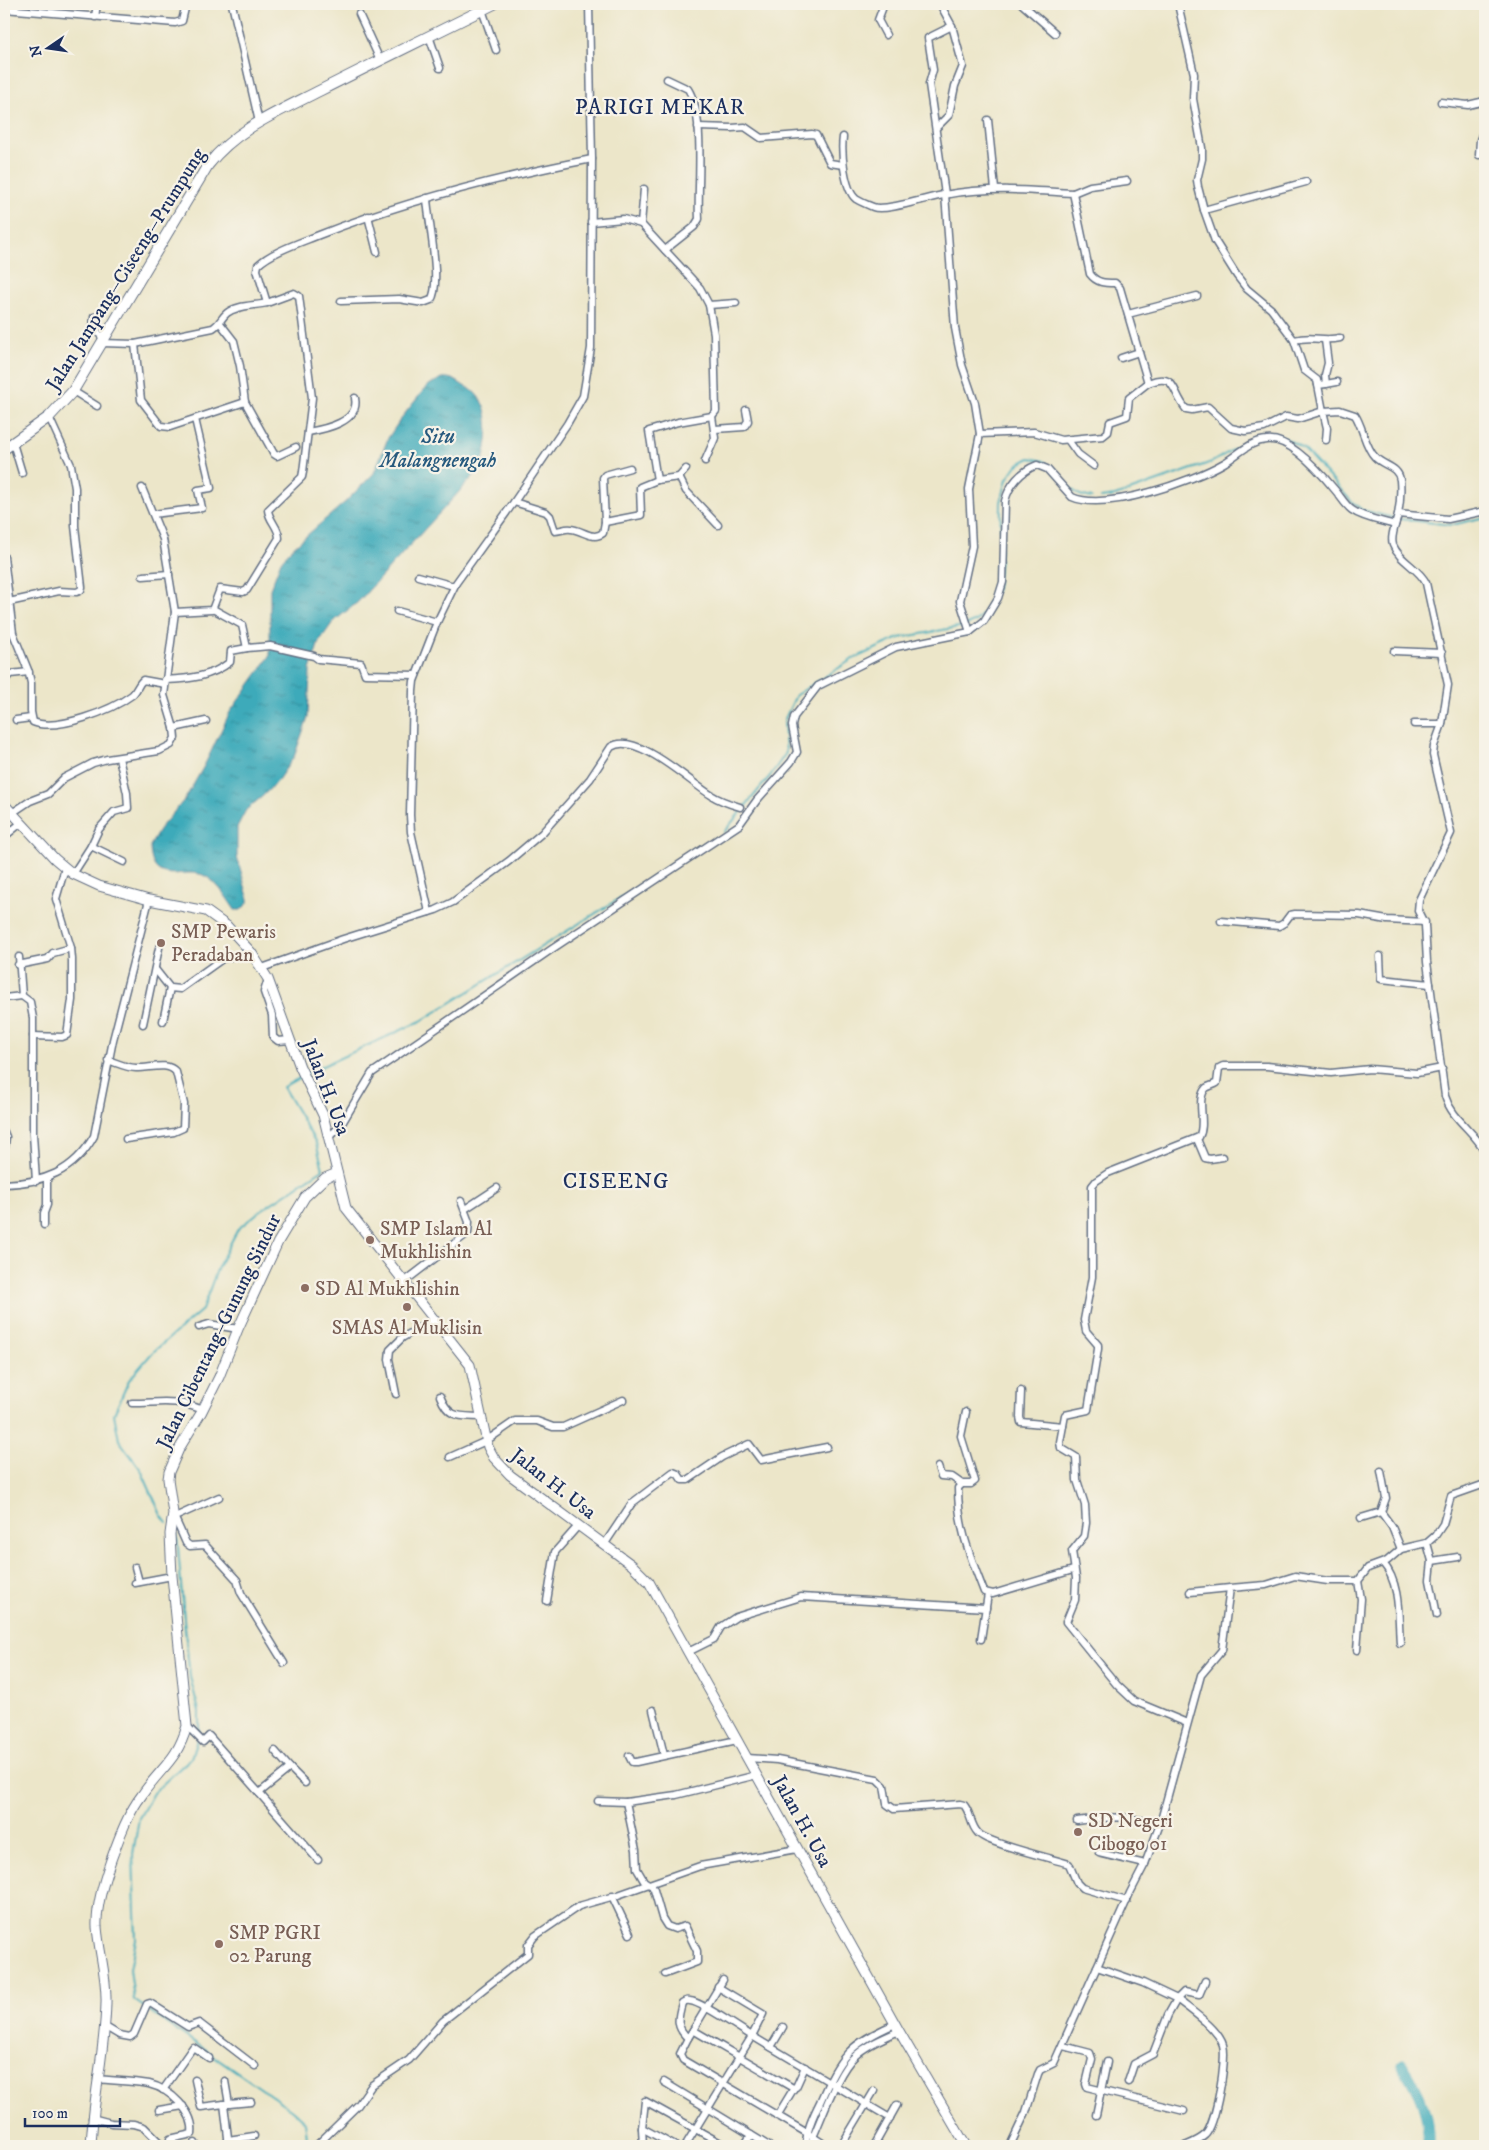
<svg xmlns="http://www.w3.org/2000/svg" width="1489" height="2150" viewBox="0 0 1489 2150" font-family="'IM FELL DW Pica',serif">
<defs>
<pattern id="water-ripples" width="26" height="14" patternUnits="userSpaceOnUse" patternTransform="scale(1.25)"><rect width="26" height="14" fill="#3caaba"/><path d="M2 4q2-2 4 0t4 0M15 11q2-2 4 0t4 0" fill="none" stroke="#328b9a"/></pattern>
</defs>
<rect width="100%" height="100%" fill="#f7f3e8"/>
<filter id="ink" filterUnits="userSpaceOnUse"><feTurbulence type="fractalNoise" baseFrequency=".02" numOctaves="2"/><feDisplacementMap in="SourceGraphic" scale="10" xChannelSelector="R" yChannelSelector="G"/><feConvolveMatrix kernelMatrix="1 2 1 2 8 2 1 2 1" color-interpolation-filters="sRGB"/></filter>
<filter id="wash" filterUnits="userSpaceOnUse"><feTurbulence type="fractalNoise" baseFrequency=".0096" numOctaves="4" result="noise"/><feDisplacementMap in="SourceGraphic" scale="20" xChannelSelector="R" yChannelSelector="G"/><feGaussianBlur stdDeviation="1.12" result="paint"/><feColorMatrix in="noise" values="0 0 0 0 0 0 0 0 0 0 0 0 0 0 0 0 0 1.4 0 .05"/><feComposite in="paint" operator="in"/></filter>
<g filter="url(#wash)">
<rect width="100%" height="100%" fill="#ece6c9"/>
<!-- water -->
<path fill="url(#water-ripples)" stroke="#2c6c8c" d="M442,378C451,377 457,381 464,386C469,388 474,391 477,395C493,413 488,447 481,468L358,602L333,622L319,642L310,670L308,717L294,757L278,780L264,795L246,810L237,827V857L248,897V903L241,910H235C226,897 217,881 203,875C182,867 151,889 150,846L161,827L185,799L204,766L230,712L270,656V589L281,561L290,550L344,503L374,473L388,438L402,417L427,386Z"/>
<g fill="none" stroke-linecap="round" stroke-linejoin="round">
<!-- stream -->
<g stroke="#3caaba" stroke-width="2">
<path d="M1101,498L1115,496L1212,462L1252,438L1264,433L1279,435L1303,448L1351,501L1362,510L1394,518"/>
<path d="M1399,519L1452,525L1485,517"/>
<path d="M724,832L770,776L786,753L784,721L796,695L853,659L899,638L964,626L976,621L984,613L997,588L1000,556L1001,502L1007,479L1017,465L1030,458L1044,461L1071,489L1080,495L1092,498"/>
<path d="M305,1074L421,1021L666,870"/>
<path d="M167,1523L161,1515L141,1470L119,1440L114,1414L129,1380L152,1353L202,1310L218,1267L238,1229L260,1211L323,1169L316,1143L283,1087L301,1077"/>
<path d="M173,1531L177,1535L185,1631L190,1677L199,1711V1735"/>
<path d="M144,2007L134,2000L130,1969L136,1940L133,1854L139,1818L153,1793L191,1758L197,1740"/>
<path d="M148,2010L292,2110L305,2122L308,2146"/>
</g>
<!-- river -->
<path stroke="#3caaba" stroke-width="11" d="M1402,2065C1419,2091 1430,2114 1428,2146"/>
</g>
</g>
<g filter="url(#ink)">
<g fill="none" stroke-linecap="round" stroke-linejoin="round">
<defs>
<g id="street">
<path d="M232,4L259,122"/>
<path d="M480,4L496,50"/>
<path d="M884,4L878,20L886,35"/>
<path d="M940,4L952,26L928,38L933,70L929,84L945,194L955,328L962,365L975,403L980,434L969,489L972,546L960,601L970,632"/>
<path d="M1022,4L1055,33"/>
<path d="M1178,4L1194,74L1193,99L1202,148V159L1197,180L1198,187L1204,210L1215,241L1237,276L1247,289L1271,309L1294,340L1304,370L1317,380L1323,411L1340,410L1355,415C1363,427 1365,447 1375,457C1383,466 1398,466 1400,480C1401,491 1400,504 1398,515C1396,524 1390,536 1393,545C1399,561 1419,568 1426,583L1448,685L1442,724L1434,746L1433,755L1451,833L1419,900L1418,911L1425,925L1427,962L1445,1096C1452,1120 1475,1131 1485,1152"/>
<path d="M4,9L175,23L182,21L186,4"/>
<path d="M359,14L380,60"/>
<path d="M95,17L97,4"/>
<path d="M429,36L440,68"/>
<path d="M1441,102L1468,105L1485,101"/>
<path d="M988,120L995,189"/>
<path d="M698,127L732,128L745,127L761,138L812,134L816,135L830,163L843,165"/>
<path d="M936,128L949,115L955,86L963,66L952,26"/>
<path d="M843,137C841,151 844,189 856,199C861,202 868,205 873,207C885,212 929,197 944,195C987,187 1030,190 1073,193L1090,274C1097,283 1104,283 1115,283L1120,288L1148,383C1177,372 1171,391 1186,409L1192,410L1208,407L1231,428L1245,431L1264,428L1286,417L1298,419L1323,411L1327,428L1326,440"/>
<path d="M1479,155L1480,140L1485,127"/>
<path d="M1073,193L1090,186L1127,181"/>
<path d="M1204,210L1306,182"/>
<path d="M368,216L377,252"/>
<path d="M591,222L623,219L641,224L700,288L709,305L714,334L716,411L712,416L678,422L649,431L657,480L679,477L686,469"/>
<path d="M641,224L644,189"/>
<path d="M665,250L694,227L699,219C697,183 706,118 688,89L667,79"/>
<path d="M341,301L399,299L423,303L431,300C442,284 428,220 427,198"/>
<path d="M709,305L736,303"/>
<path d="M1128,314L1197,296"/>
<path d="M94,317L93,326L104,340"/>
<path d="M220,323L234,341L240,366L245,402L274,454L277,456L296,447"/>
<path d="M1294,340C1314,335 1322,342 1340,338"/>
<path d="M102,343L135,344L213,328C220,324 221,318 227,313C237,305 255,306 267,303L257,270L258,265C271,252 302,242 319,235C408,200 499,177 592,159"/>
<path d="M135,344L141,400L161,426L170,427L245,402"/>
<path d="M1121,358L1139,352"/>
<path d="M1326,384L1337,382"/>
<path d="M1318,385L1326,384L1325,375L1328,363L1325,340"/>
<path d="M73,391L97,406"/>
<path d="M715,429L744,427L748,421L746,410"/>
<path d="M308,432C325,429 360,422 355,398"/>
<path d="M980,434L1034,432L1061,440L1103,436L1108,432L1110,422L1127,416L1129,398L1148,383"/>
<path d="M1068,440L1078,454L1094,466"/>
<path d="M13,443L22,473"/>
<path d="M705,461L715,438L712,416"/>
<path d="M679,477L686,491L718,525"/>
<path d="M514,502L546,512L550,516L555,531C560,531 566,528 571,529C583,530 592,541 603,533L605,522L603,478L605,475L630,468"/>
<path d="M153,514L202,508L198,490L211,488L195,419"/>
<path d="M1398,514L1448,519L1485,511"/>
<path d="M605,522L641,515L640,487L657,480"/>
<path d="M4,557L13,633L28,670L31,683V712L33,722C57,732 112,710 132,695C137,691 138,684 143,680L165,684"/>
<path d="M143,576L169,574"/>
<path d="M418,576L454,586"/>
<path d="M9,602L59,591L77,592L81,590L82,587L75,526V488L71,465L49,417"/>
<path d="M213,609L242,625L247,648L270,646L314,656L318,659L361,663L365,674L416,675"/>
<path d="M397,611L437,622"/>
<path d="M175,612L212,610L220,589L243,592L247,590L279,538C279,527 269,521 268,510L302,477L303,472L312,398L299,296L294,293L267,303"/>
<path d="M1394,651L1442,653"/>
<path d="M165,680C189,679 211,677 230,662L231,651L247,648"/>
<path d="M4,681L10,674L29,672"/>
<path d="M16,720L31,718"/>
<path d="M1414,724H1442"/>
<path d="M174,728L206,721"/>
<path d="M12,813L30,801L48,794L64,778L93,763L107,759L159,751L171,745L175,738L174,728L164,695L175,612L163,539L142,488"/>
<path d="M4,837L21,823"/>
<path d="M91,846L99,829L114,812L128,808L127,793L119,758"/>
<path d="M73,874L91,846L124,862"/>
<path d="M429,912L411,832L410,815L413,691L414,681L437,622L456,583L514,502L567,424L583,396L591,348L592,159L589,4"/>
<path d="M1221,921L1279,926L1284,923L1290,915L1295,914L1359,915L1387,920L1425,922"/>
<path d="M1380,956L1381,979L1430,984"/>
<path d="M19,957L22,996L30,1002L33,1018V1134L36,1181"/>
<path d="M18,965L48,959L53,953L71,948"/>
<path d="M262,968L343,939L436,910L453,902L509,861L542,833L590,779L611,747C635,730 691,783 711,795C720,801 730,804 740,807"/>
<path d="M155,969L170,988L180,989L222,959L251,952"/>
<path d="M268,979L264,992L272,1015L273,1037L278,1041L290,1040"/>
<path d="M4,998L22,996"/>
<path d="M163,1021L170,988"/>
<path d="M143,1024L159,948"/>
<path d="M33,1036L62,1037L67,1035L72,1000V959L71,948L56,899L65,868"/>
<path d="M108,1060C117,1063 127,1068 136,1068C149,1069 167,1061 176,1072L184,1104L183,1128L174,1132L126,1139"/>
<path d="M4,1132L6,1137L4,1153"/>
<path d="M329,1137L341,1125L372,1073L552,949L739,825L757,800L791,762L797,752L792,726L794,717L818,686L896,647L970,632L984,621L998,598L1003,582L1005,501C1009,485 1021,471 1037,465L1047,469L1072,497C1106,512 1193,481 1224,463C1239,454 1250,441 1267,440C1290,437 1321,473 1335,490C1341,497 1345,505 1352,510C1363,518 1382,521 1395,525"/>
<path d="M1197,1139L1205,1158L1210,1159L1223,1157"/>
<path d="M4,1184C43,1183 74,1172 94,1136L113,1040L149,900"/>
<path d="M465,1209L497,1188"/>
<path d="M44,1225V1213L47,1205V1178"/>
<path d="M404,1282L468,1233L469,1222L461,1201"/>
<path d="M199,1327L209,1324L238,1329"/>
<path d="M1021,1391L1020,1417L1021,1422L1063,1426"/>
<path d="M396,1394L389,1359L390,1350L402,1338L434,1319"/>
<path d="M440,1396C449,1419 459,1416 481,1417"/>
<path d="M132,1403C162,1403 173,1398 203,1410"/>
<path d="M966,1412L961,1436L975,1481L971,1484H962L958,1488C958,1529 970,1555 984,1592L993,1594L1073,1570"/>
<path d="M450,1457L486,1441L515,1421H537L553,1427H563L623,1400"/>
<path d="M938,1467L941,1476L952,1477L962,1484"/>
<path d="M1381,1512L1392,1527L1401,1549"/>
<path d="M173,1514L186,1543L190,1546L205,1545L237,1580L241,1593L284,1663"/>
<path d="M175,1517L219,1497"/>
<path d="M1361,1518L1381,1512L1386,1498L1381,1471"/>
<path d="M1427,1543L1432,1561L1430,1580L1437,1615"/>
<path d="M604,1545L632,1503L673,1472L678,1474L682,1480H688L722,1457L749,1444L761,1460L827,1447"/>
<path d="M1432,1561L1458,1557"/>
<path d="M1383,1563C1401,1584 1398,1617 1400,1643"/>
<path d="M135,1567L139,1582"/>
<path d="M135,1583L172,1576"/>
<path d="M1190,1592L1230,1588"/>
<path d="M547,1601L555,1552L578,1526"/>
<path d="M981,1639L988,1594"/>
<path d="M1357,1650L1361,1599L1358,1581"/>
<path d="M688,1652L714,1639L721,1627L736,1617L801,1597L986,1608"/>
<path d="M653,1710L664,1755"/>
<path d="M1187,1723L1134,1701L1117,1685L1066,1622L1075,1600L1076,1578L1072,1551L1084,1536L1086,1523L1085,1505L1077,1480L1076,1457L1061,1448L1060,1442L1065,1415L1088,1410L1098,1349V1345L1086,1331L1084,1320L1092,1277V1186L1096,1181L1108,1173L1199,1137C1207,1123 1195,1100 1206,1088C1209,1086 1214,1085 1217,1083L1219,1068L1223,1066H1267L1331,1073L1370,1069L1417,1073L1442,1068"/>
<path d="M187,1726L203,1742L209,1736L318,1860"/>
<path d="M275,1751L290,1768"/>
<path d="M629,1756L632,1762H636L737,1740"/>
<path d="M747,1758L777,1760L877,1779L884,1786L887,1804L894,1809L960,1804L964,1805C971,1813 970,1825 978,1833C988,1844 1052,1858 1069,1864L1077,1883L1082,1888L1127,1901"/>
<path d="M259,1793L290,1768L305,1783"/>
<path d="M598,1801L626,1802L676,1795L757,1775"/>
<path d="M626,1802L636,1850L637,1869L644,1881L652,1886L654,1890L662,1918L667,1926L675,1929L685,1926L697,1951V1962L665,1974"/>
<path d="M1077,1821C1110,1816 1127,1816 1160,1824"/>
<path d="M1099,1853L1145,1864"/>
<path d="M612,1896L630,1934"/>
<path d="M1097,1967L1143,1983L1177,1999L1168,2015L1153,2054L1134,2064L1128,2082"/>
<path d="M718,1987L763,2014L752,2036C740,2029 702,2002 690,2001C686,2000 685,2001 682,2003C678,2017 675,2027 688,2038L693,2030L793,2088L796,2087L805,2067"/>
<path d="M104,2026L119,2035L130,2037L134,2034L147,2004L150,2003L188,2027L199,2023L255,2066"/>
<path d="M693,2030L723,1980"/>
<path d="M688,2038L680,2054L683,2060L807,2133L827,2146"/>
<path d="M1063,2046L1090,2053L1092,2059L1086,2084L1087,2087L1184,2111"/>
<path d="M771,2047L783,2027"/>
<path d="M97,2079C114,2081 133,2081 149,2084C170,2089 195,2112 192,2134L170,2139"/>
<path d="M195,2080L201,2107L224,2104L229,2146"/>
<path d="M664,2082L769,2146"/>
<path d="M163,2090L193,2047L209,2058"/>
<path d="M224,2104H229L225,2081"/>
<path d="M229,2104L251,2102"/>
<path d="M159,2110L183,2106"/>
<path d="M1096,2115L1107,2062"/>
<path d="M777,2116L794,2088"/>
<path d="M92,2118L111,2123L134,2124L144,2127L163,2146"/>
<path d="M642,2128L643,2146"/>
<path d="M228,2140L254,2136"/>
<path d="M195,2143L196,2146"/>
<path d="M316,2146L358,2105L372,2085L409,2060L443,2021L528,1954V1945L535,1936L579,1906L618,1895L700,1866L797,1849"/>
<path d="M675,2146L642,2128L645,2101L726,2146"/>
<path d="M685,2146L752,2036L890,2118"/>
<path d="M744,2146L751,2135"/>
<path d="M806,2146C806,2131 813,2116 820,2102C840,2056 849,2044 895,2024"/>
<path d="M812,2146L813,2137C823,2115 838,2070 856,2055C868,2044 884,2038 899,2031"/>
<path d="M841,2146L874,2091"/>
<path d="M874,2146L897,2105"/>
<path d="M1010,2146L1026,2112L1038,2074L1040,2070L1054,2063L1130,1893L1145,1864L1160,1824L1201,1675L1222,1650L1230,1588L1266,1585L1295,1576L1328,1581H1358L1368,1568L1387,1561L1401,1549L1427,1543L1435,1536L1443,1524L1451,1496L1485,1484"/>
<path d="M1185,2146C1192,2143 1200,2140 1205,2135C1216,2125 1227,2059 1223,2045C1218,2028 1190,2010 1177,1999L1184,1992L1199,1995L1205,1981"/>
</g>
<g id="secondary">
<path d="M4,804L55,859L73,874L99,886L149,900L206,911L227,926L251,952L268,979L300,1067L323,1115L346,1208L470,1365L488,1447L494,1458L510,1475L632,1565L649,1582L899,2031L966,2146"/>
<path d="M91,2146C93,2098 105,2051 106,2003C107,1977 99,1952 97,1927C96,1906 104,1880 111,1860C119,1838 128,1813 142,1795C161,1767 177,1761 187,1726L172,1576L170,1534L173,1513L168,1479L169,1472L179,1449L201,1413L219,1377L238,1329L278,1242L305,1197L325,1178L337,1173"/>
</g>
<path id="primary" d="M4,449L49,417L73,391L208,165C237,128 280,111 321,90C378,61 436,33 494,4"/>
</defs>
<!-- street casing -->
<use href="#street" stroke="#646f83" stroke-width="9"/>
<!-- secondary casing -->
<use href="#secondary" stroke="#646f83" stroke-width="11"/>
<!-- primary casing -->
<use href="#primary" stroke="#646f83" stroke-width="12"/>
<!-- street -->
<use href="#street" stroke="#fff" stroke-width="6"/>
<!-- secondary -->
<use href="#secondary" stroke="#fff" stroke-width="9"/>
<!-- primary -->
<use href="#primary" stroke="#fff" stroke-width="10"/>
</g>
</g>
<!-- markers -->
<g fill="#8d6e63" stroke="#f7f3e8" stroke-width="2">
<circle cx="161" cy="943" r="5"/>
<circle cx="370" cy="1240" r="5"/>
<circle cx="305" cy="1288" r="5"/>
<circle cx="407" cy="1307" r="5"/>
<circle cx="1078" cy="1832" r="5"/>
<circle cx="219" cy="1944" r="5"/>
</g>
<g text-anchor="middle" stroke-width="4.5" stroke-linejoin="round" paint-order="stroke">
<!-- street labels -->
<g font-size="20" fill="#1b2f5e" stroke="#f7f3e8">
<text transform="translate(125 269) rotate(-58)" y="7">Jalan Jampang–Ciseeng–Prumpung</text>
<text transform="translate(327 1087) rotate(69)" y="7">Jalan H. Usa</text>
<text transform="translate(218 1331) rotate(-64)" y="7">Jalan Cibentang–Gunung Sindur</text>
<text transform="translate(554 1483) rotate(38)" y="7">Jalan H. Usa</text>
<text transform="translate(803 1821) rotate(61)" y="7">Jalan H. Usa</text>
</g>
<!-- education labels -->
<g font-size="20" fill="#785e54" stroke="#f7f3e8" text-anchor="start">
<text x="171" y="938">SMP Pewaris<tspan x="171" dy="23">Peradaban</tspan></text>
<text x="380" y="1235">SMP Islam Al<tspan x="380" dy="23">Mukhlishin</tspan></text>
<text x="315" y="1295">SD Al Mukhlishin</text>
<text x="407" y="1334" text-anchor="middle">SMAS Al Muklisin</text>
<text x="1088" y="1827">SD Negeri<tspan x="1088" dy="23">Cibogo 01</tspan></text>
<text x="229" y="1939">SMP PGRI<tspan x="229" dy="23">02 Parung</tspan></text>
</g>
<!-- water labels -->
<g font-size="21" font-style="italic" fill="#275a7e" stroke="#f7f3e8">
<text x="438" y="443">Situ<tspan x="438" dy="24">Malangnengah</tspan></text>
</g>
<!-- quarter labels -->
<g font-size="22" letter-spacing="1" fill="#1b2f5e" stroke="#f7f3e8">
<text x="660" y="114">PARIGI MEKAR</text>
<text x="616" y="1188">CISEENG</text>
</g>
</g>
<!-- margin -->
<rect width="1489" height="2150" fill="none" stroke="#f7f3e8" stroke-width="20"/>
<!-- north arrow -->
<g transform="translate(48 48) rotate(257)" stroke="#f7f3e8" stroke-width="4" paint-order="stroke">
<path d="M0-4L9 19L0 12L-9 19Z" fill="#1b2f5e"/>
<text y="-8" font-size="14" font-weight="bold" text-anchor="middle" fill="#1b2f5e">N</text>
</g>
<!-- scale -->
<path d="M25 2118v8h95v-8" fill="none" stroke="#1b2f5e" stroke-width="2.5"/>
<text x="32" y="2118" font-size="15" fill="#1b2f5e" stroke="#f7f3e8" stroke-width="4" paint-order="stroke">100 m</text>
</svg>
